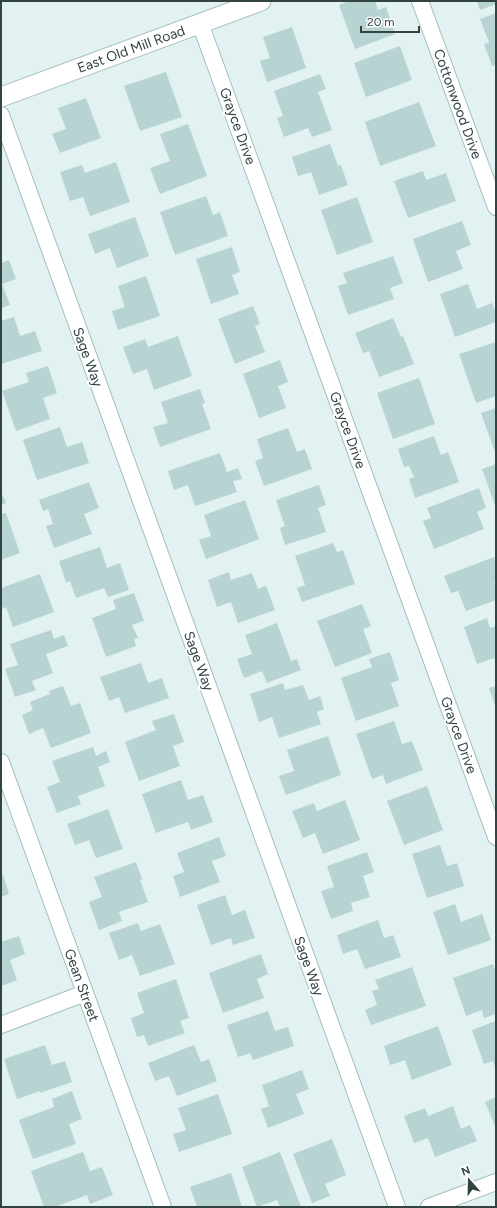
<svg xmlns="http://www.w3.org/2000/svg" width="497" height="1208" viewBox="0 0 497 1208" font-family="Figtree,sans-serif">
<rect width="100%" height="100%" fill="#e2f2f2"/>
<!-- building -->
<g fill="#b7d4d2">
<path d="M349,1H375L378,10L386,7L395,34L355,49L339,5Z"/>
<path d="M477,1H496V4L480,10Z"/>
<path d="M496,13V65L492,66L484,44L489,42L480,19Z"/>
<path d="M292,27L306,68L267,82L260,61L270,58L263,37Z"/>
<path d="M400,46L412,80L366,97L354,63Z"/>
<path d="M166,72L182,117L140,131L124,86Z"/>
<path d="M320,74L326,89L318,92L332,130L312,137L308,128L284,137L277,118L283,116L274,91Z"/>
<path d="M86,98L101,138L60,153L52,134L66,129L58,108Z"/>
<path d="M419,102L436,146L380,166L365,122Z"/>
<path d="M188,124L207,176L160,194L150,168L170,161L160,134Z"/>
<path d="M330,144L338,166L341,165L348,185L319,195L311,172L298,176L292,157Z"/>
<path d="M116,162L130,202L90,216L83,197L70,201L60,172L82,165L85,173Z"/>
<path d="M423,171L426,180L446,173L456,201L408,218L394,181Z"/>
<path d="M206,196L213,215L220,212L228,236L175,255L160,212Z"/>
<path d="M357,197L373,242L337,255L321,210Z"/>
<path d="M135,217L149,256L117,268L110,248L95,254L88,234Z"/>
<path d="M462,221L471,245L456,251L463,269L428,282L413,239Z"/>
<path d="M232,247L240,272L232,275L239,294L211,304L196,259Z"/>
<path d="M393,256L403,283L390,288L394,299L348,315L338,286L347,283L343,273Z"/>
<path d="M9,260L16,279L2,284L10,305L1,308V263Z"/>
<path d="M146,276L160,316L118,330L112,311L125,307L118,286Z"/>
<path d="M468,284L477,309L492,303L496,313V322L455,337L440,294Z"/>
<path d="M253,306L260,324L255,326L265,352L235,364L218,319Z"/>
<path d="M14,317L20,336L35,331L42,351L1,364V321Z"/>
<path d="M393,318L401,337L403,336L414,364L379,377L369,351L363,353L355,333Z"/>
<path d="M178,336L192,376L154,390L147,369L133,374L123,347L145,339L148,347Z"/>
<path d="M496,342V396L476,403L459,354Z"/>
<path d="M280,360L288,382L278,386L286,408L259,418L243,374Z"/>
<path d="M48,366L57,393L43,398L50,419L16,431L2,391L29,382L26,373Z"/>
<path d="M419,378L435,424L393,439L377,393Z"/>
<path d="M200,389L205,403L202,404L211,429L160,447L153,427L168,423L161,402Z"/>
<path d="M496,408V455L481,413Z"/>
<path d="M60,427L67,447L82,442L89,463L37,480L23,440Z"/>
<path d="M288,428L297,452L305,449L312,469L264,486L255,461L263,458L257,439Z"/>
<path d="M434,436L441,455L448,452L459,482L415,498L409,479L414,477L409,466L404,467L398,449Z"/>
<path d="M220,453L227,472L238,468L242,479L233,481L237,492L195,506L188,485L174,490L168,471Z"/>
<path d="M496,464V508L482,469Z"/>
<path d="M89,482L99,508L84,514L92,534L54,548L46,526L53,524L48,509L43,511L39,500Z"/>
<path d="M319,485L326,505L318,508L326,532L285,545L280,528L285,526L276,500Z"/>
<path d="M479,488L486,508L477,512L484,529L434,549L423,521L431,518L427,508Z"/>
<path d="M1,492L6,503L1,505Z"/>
<path d="M245,500L259,539L206,559L199,540L211,536L204,515Z"/>
<path d="M6,513L20,553L1,560V514Z"/>
<path d="M333,543L337,552L343,550L355,584L302,602L297,588L305,585L295,556Z"/>
<path d="M100,547L107,568L120,563L129,590L108,597L104,588L76,598L70,581L66,583L59,561Z"/>
<path d="M494,557L496,563V581L494,582L496,587V600L466,611L458,591L451,593L444,576Z"/>
<path d="M229,572L231,580L252,573L258,589L266,586L275,610L238,623L231,602L217,607L208,580Z"/>
<path d="M40,574L54,612L13,627L6,607L1,609V588Z"/>
<path d="M134,593L144,621L132,625L138,638L134,639L136,646L106,657L92,618L116,609L113,600Z"/>
<path d="M362,604L371,626L363,629L372,653L335,667L317,621Z"/>
<path d="M487,618L490,628L496,626V662L494,658L477,664L464,627Z"/>
<path d="M277,623L291,661L297,659L301,670L267,683L262,671L244,678L237,659L252,654L245,635Z"/>
<path d="M51,630L54,639L64,635L68,646L46,654L53,673L32,681L36,690L15,697L5,669L18,665L10,644Z"/>
<path d="M390,652L399,680L391,683L399,706L356,721L341,678L372,667L369,659Z"/>
<path d="M141,663L148,683L162,678L169,698L125,713L119,697L109,701L100,677Z"/>
<path d="M283,683L285,690L303,685L309,700L320,696L324,709L317,712L321,724L279,738L272,717L259,722L250,694Z"/>
<path d="M63,686L71,706L80,703L91,733L51,748L43,728L29,734L22,715L33,710L30,702L50,694L49,691Z"/>
<path d="M496,686V708L489,688Z"/>
<path d="M174,714L184,742L173,746L180,766L139,781L125,742L156,730L152,721Z"/>
<path d="M394,721L402,744L412,741L423,770L386,784L383,775L372,779L356,734Z"/>
<path d="M328,736L341,775L286,795L279,776L294,771L287,750Z"/>
<path d="M93,747L96,756L106,751L110,762L98,767L105,786L78,796L81,804L57,813L47,787L60,782L52,761Z"/>
<path d="M181,780L188,800L203,795L213,822L191,830L188,822L156,833L142,794Z"/>
<path d="M427,786L443,830L404,845L387,801Z"/>
<path d="M345,800L360,840L323,854L315,833L303,838L292,811L314,803L317,811Z"/>
<path d="M108,809L123,849L96,858L89,840L75,845L67,824Z"/>
<path d="M219,837L226,856L212,861L220,882L180,897L173,876L184,872L177,853Z"/>
<path d="M440,845L447,866L457,863L464,886L427,898L412,854Z"/>
<path d="M367,852L374,872L363,876L370,897L351,903L353,911L331,919L321,891L334,887L327,866Z"/>
<path d="M136,862L142,879L140,880L148,902L119,912L122,921L99,930L89,902L102,897L94,877Z"/>
<path d="M1,875H3L9,894L1,897Z"/>
<path d="M225,895L232,915L245,910L255,938L233,945L231,938L211,945L197,905Z"/>
<path d="M455,904L461,922L482,914L491,940L448,955L433,912Z"/>
<path d="M378,920L384,938L393,935L401,957L365,969L357,949L343,954L337,935Z"/>
<path d="M138,923L141,931L160,924L175,964L140,976L132,955L119,960L109,933Z"/>
<path d="M19,936L25,954L10,960L17,980L1,986V942Z"/>
<path d="M261,954L268,974L257,979L264,998L223,1013L209,973Z"/>
<path d="M493,964L496,973V1014L484,1018L482,1010L466,1016L453,978Z"/>
<path d="M412,967L426,1006L371,1025L365,1010L377,1005L372,991L379,989L375,980Z"/>
<path d="M176,979L189,1018L180,1021L185,1033L148,1046L144,1035L137,1037L131,1018L144,1013L137,993Z"/>
<path d="M268,1011L275,1031L288,1027L294,1046L253,1060L250,1053L238,1057L227,1025Z"/>
<path d="M496,1021V1070L493,1061L484,1064L472,1030Z"/>
<path d="M438,1026L452,1065L412,1080L405,1060L390,1065L384,1046Z"/>
<path d="M45,1045L52,1065L65,1061L72,1082L40,1093V1091L17,1099L4,1059Z"/>
<path d="M194,1045L201,1062L209,1059L217,1081L177,1096L169,1076L155,1081L148,1063Z"/>
<path d="M302,1070L309,1089L296,1094L304,1114L268,1128L261,1109L269,1106L262,1085Z"/>
<path d="M72,1091L82,1119L69,1124L76,1144L33,1159L19,1120L54,1107L52,1099Z"/>
<path d="M218,1094L232,1134L179,1152L173,1134L186,1130L178,1108Z"/>
<path d="M496,1097V1125L495,1126L485,1102Z"/>
<path d="M453,1106L461,1129L470,1125L477,1141L435,1157L428,1138L414,1143L404,1116L425,1108L428,1116Z"/>
<path d="M332,1139L346,1175L325,1184L330,1196L312,1203L293,1154Z"/>
<path d="M83,1152L90,1171L102,1167L113,1195L90,1204L87,1195L55,1207H44L31,1171Z"/>
<path d="M280,1152L301,1207H280L277,1200L257,1207L242,1167Z"/>
<path d="M231,1173L242,1207H197L190,1187Z"/>
</g>
<g fill="none" stroke-linecap="round" stroke-linejoin="round">
<defs>
<g id="minor">
<path d="M420,1L496,207"/>
<path d="M200,23L496,837"/>
<path d="M1,115L397,1207"/>
<path d="M1,762L163,1207"/>
<path d="M1,1025L85,993"/>
<path d="M429,1207L496,1182"/>
</g>
<path id="tertiary" d="M1,97L261,1"/>
</defs>
<!-- minor casing -->
<use href="#minor" stroke="#a4bebc" stroke-width="18"/>
<!-- tertiary casing -->
<use href="#tertiary" stroke="#a4bebc" stroke-width="21"/>
<!-- minor -->
<use href="#minor" stroke="#fff" stroke-width="16"/>
<!-- tertiary -->
<use href="#tertiary" stroke="#fff" stroke-width="19"/>
</g>
<g text-anchor="middle" stroke-width="4" stroke-linejoin="round" paint-order="stroke">
<!-- street labels -->
<g font-size="14" fill="#324442" stroke="#fff">
<text transform="translate(131 49) rotate(-20)" y="5">East Old Mill Road</text>
<text transform="translate(458 104) rotate(70)" y="5">Cottonwood Drive</text>
<text transform="translate(238 126) rotate(70)" y="5">Grayce Drive</text>
<text transform="translate(88 357) rotate(70)" y="5">Sage Way</text>
<text transform="translate(348 430) rotate(70)" y="5">Grayce Drive</text>
<text transform="translate(199 661) rotate(70)" y="5">Sage Way</text>
<text transform="translate(459 735) rotate(70)" y="5">Grayce Drive</text>
<text transform="translate(309 966) rotate(70)" y="5">Sage Way</text>
<text transform="translate(82 985) rotate(70)" y="5">Gean Street</text>
</g>
</g>
<!-- border -->
<rect width="497" height="1208" fill="none" stroke="#324442" stroke-width="4"/>
<!-- north arrow -->
<g transform="translate(469 1180) rotate(340)" stroke="#ffffff" stroke-width="3" paint-order="stroke">
<path d="M0-3L7 15L0 10L-7 15Z" fill="#324442"/>
<text y="-6" font-size="11" font-weight="bold" text-anchor="middle" fill="#324442">N</text>
</g>
<!-- scale -->
<path d="M361 26v6h58v-6" fill="none" stroke="#324442" stroke-width="2"/>
<text x="367" y="26" font-size="12" fill="#324442" stroke="#ffffff" stroke-width="3" paint-order="stroke">20 m</text>
</svg>
